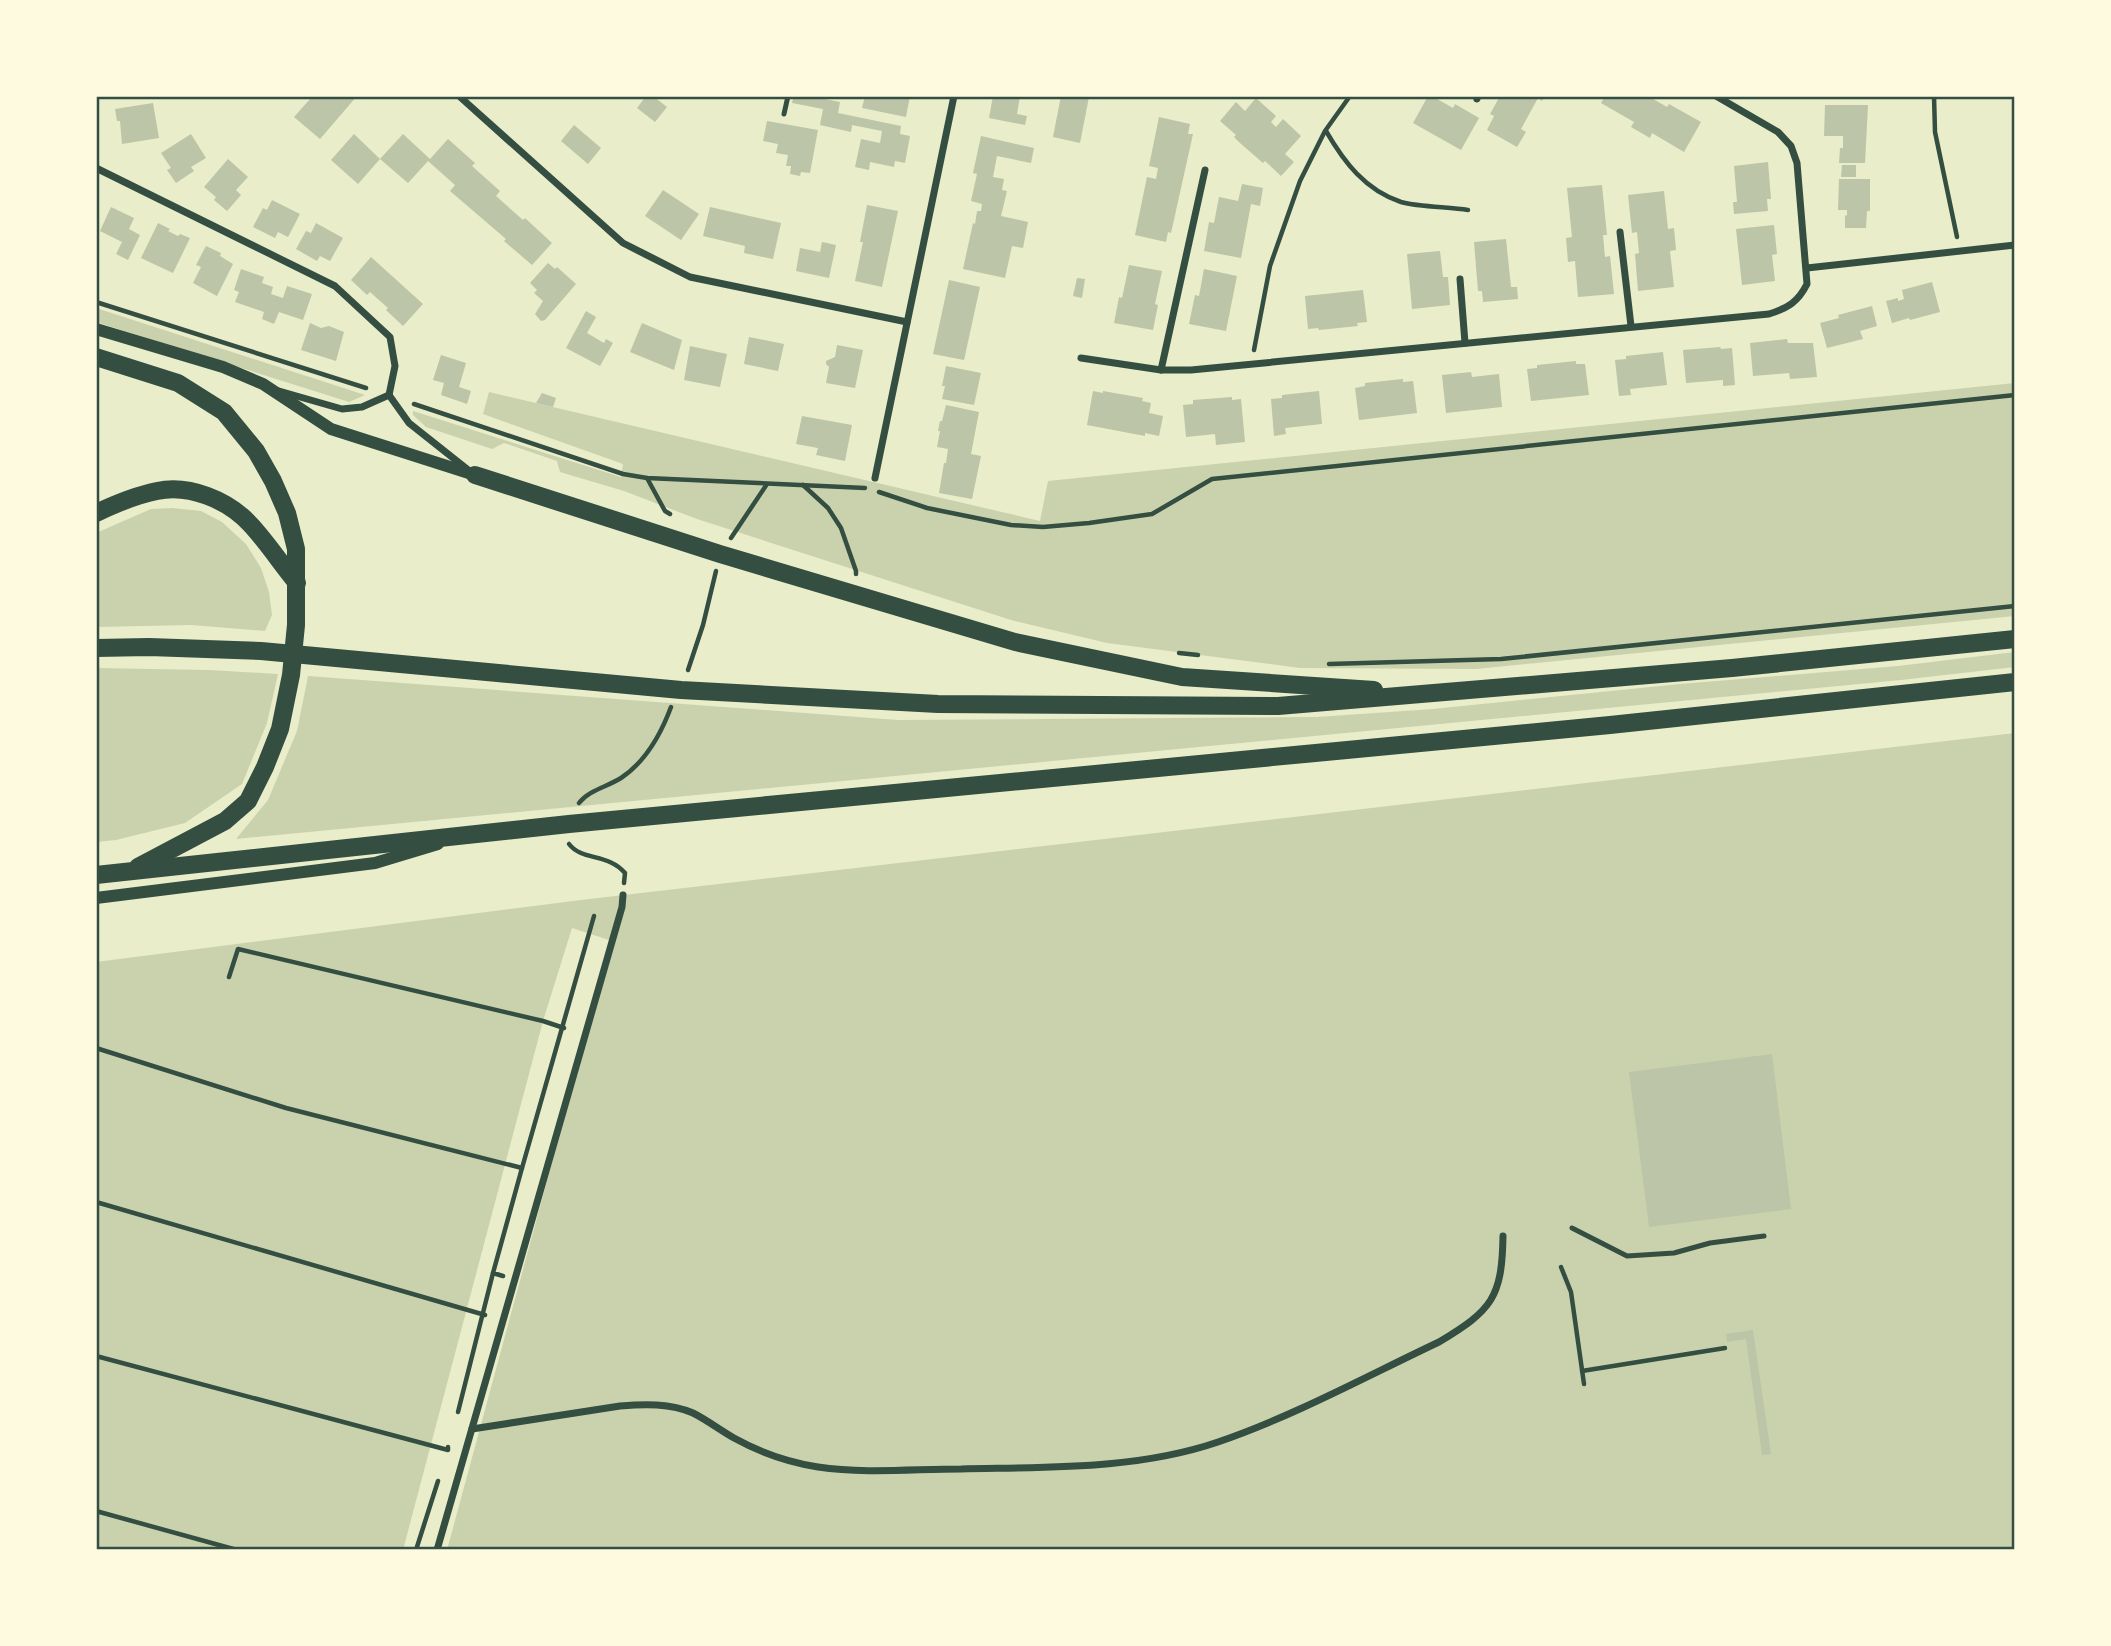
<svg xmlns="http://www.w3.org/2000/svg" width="2111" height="1646" viewBox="0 0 2111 1646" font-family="Montserrat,sans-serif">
<rect width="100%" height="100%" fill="#e9edc9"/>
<!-- green -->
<g fill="#cad2ad">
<path d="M96,308L365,395L349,402L96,322Z"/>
<path d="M2015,383V616L1476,669L1300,668L1107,643L1011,620L697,519L624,491L560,472L557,461L504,443L492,449L426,427L413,415V411L621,477L623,464L483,414L489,392L1040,521L1048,481Z"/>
<path d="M172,508L201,511L222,522L246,544L261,568L269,592L272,615L265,631L191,625L96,627V533L151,509Z"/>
<path d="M2015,652V667L1901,680L236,839L268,800L297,731L308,676L898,720L1317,717L1433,709L1680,684L1898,666Z"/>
<path d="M96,668L209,670L278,674L267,723L242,784L185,823L116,840L96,842Z"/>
<path d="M2015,733V1550H447L612,941L572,928L543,1021L403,1550H96V962L581,900Z"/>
</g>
<!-- building -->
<g fill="#bcc5a7">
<path d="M308,96H357L320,139L294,117L311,98Z"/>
<path d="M646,96H653L667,107L655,122L637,108Z"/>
<path d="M794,96H826L825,99L840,102L838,113L901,126L900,134L910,136L905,163L895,161L894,167L870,162L869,170L855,167L861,139L880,143L882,131L852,125L851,132L820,125L823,109L792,103Z"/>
<path d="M865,96H910L906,117L862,108Z"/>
<path d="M993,96H1020L1017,114L1027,116L1025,125L989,118Z"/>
<path d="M1061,96L1089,97L1080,143L1053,137Z"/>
<path d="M1428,96H1432L1453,108L1455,104L1479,118L1461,150L1413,123Z"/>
<path d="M1500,96H1545L1542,101L1538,98L1521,129L1526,132L1517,147L1487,130L1494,116L1490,114Z"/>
<path d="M1605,96H1648L1667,107L1669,104L1701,122L1684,152L1652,133L1650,138L1631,127L1634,122L1601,103Z"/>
<path d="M1256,98L1276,116L1271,122L1276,127L1283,119L1301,136L1285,154L1294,162L1281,176L1265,161L1263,163L1240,143L1234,137L1236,135L1220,121L1236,102L1245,111Z"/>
<path d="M153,103L159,138L122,144L120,121H117L115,109Z"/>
<path d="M1825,105H1868L1865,163H1839L1840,148H1843V136H1824Z"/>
<path d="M1159,117L1190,124L1188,134H1193L1171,233L1168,232L1166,242L1135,235L1147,177L1156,179L1158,168L1149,166Z"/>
<path d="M767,121L818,130L810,173L801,172L800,176L790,174L791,166H786L788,155L776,153L778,144L763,141Z"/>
<path d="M574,125L601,148L588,164L561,141Z"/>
<path d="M191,134L206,158L191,167L194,171L176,183L167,170L171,168L161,153Z"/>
<path d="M354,134L380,159L403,134L430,159L448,139L475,163L472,166L500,191L496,196L523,220L525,218L552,243L532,265L504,241L506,239L450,191L455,185L428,161L408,183L380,159L358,184L331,160Z"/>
<path d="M981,136L1034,148L1031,163L997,156L993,177L1004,179L1002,190L1007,191L1001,216L1028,222L1023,248L1012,246L1005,278L963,269L973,223L975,224L977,211H981L982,204L971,201L977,174L973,173Z"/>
<path d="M228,159L248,177L236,190L241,195L227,211L214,200L216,197L204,187Z"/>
<path d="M1768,162L1771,199H1767L1768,211L1734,214L1733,202H1737L1734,166Z"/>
<path d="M1842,165H1856V177H1841Z"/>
<path d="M1839,179H1870V211H1867L1866,228H1845V215L1847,216V210H1838Z"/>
<path d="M1242,184L1263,188L1260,206L1251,204L1241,258L1204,251L1209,222L1214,223L1219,197L1238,201Z"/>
<path d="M1602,185L1607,235H1603L1605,257L1610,256L1614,294L1578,297L1575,261L1568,262L1566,238L1572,237L1567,188Z"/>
<path d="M663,190L699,214L681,240L645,216Z"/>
<path d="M1664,191L1668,229L1674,228L1676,250L1670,251L1674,287L1638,291L1635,254L1639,253L1637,232L1632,233L1628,195Z"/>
<path d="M272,200L300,214L288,237L278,232L275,238L253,227L263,208L267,210Z"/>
<path d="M867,205L898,211L882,287L855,281L863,242H860Z"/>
<path d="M111,207L134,218L129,229L140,235L128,260L116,254L122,242L100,231Z"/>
<path d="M710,207L781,223L773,259L744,253L745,246L703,236Z"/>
<path d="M158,223L170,229L168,231L178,236L180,234L190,238L173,273L141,258Z"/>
<path d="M316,223L343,238L330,261L320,256L317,261L296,249L306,231L311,233Z"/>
<path d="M1774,225L1777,254L1772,255L1775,281L1742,285L1736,229Z"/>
<path d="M1506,239L1511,287H1517L1518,299L1483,302L1482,291H1478L1474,242Z"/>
<path d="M822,242L836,245L829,278L796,271L800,248L820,252Z"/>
<path d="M206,246L221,253L220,256L233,264L217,296L193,283L201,267L196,265Z"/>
<path d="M1440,251L1443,277H1448L1450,305L1412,309L1407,254Z"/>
<path d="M371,257L423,304L403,326L386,310L388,308L370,292L367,295L351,280Z"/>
<path d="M548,263L555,269L557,267L576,284L545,320L541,321L535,314L543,301L534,293L537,290L530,283Z"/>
<path d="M1129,265L1162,271L1155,304L1158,305L1153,330L1114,323L1119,297L1122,298Z"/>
<path d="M241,269L264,277L262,283L273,287L271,294L283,298L287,286L312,294L303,320L279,312L274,324L262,319L264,312L235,302L239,292L234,290Z"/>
<path d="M1204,269L1237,276L1226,331L1189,324L1195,295L1199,296Z"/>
<path d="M1077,278L1085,279L1082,298L1073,296Z"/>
<path d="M949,280L980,287L964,360L933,354Z"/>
<path d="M1932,282L1940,312L1910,320L1909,318L1892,323L1886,301L1898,298V301L1904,299L1902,290Z"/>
<path d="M1363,290L1367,322L1357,323L1358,326L1319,330L1318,328L1308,329L1305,296Z"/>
<path d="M1872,306L1877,326L1860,331L1863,339L1827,348L1820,323L1839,318L1838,315Z"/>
<path d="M586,311L596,317L587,333L604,343L606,339L613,343L600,366L566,348Z"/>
<path d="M310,323L321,328L329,326L344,332L336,361L301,350Z"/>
<path d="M642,323L682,340L674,370L630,352Z"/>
<path d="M749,337L784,344L778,371L744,364Z"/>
<path d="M1787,339L1788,343H1813L1817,377L1790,379L1789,373L1753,376L1750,343Z"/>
<path d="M837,345L863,350L855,388L826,383L829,367L826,364V361L835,357Z"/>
<path d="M690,346L727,354L720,387L684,380Z"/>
<path d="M1720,347L1721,349L1732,348L1735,385L1723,386V380L1686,383L1683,350Z"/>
<path d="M1663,352L1667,385L1630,389L1631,395L1619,396L1615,360L1626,359V356Z"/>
<path d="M441,355L466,363L459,387L471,391L467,404L441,395L444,383L433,380Z"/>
<path d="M1576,361V364H1585L1589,395L1531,401L1527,369L1537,368V365Z"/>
<path d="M946,366L981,373L974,405L942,399L945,386H942Z"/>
<path d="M1471,372L1472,377L1499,374L1502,407L1446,413L1442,375Z"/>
<path d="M1403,379V382L1413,381L1417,413L1359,420L1355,388L1365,386V383Z"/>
<path d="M1093,391L1103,393V391L1143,398L1142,401L1151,403L1149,413L1163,416L1159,436L1145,433V436L1087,425Z"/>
<path d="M1319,391L1322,424L1285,428L1286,434L1274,436L1271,399L1282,398V395Z"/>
<path d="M542,393L556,398L553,407L536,403Z"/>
<path d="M1232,397V400L1241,399L1245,442L1216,445L1215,434L1186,437L1183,405L1193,404V400Z"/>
<path d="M946,405L979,412L971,454L981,456L972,499L939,493L944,463H946L948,449L937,447L940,431H938L940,421H942Z"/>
<path d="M802,416L852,425L845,461L816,455L818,448L796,444Z"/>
<path d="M1772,1054L1791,1209L1649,1227L1629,1072Z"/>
<path d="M1753,1330L1771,1454L1762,1455L1746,1339L1727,1342L1726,1334Z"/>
</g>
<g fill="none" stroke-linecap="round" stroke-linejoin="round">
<!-- path -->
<g stroke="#344e41" stroke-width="4.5">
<path d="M1934,96L1935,132L1957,237"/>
<path d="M1326,131C1344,162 1365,190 1401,202C1419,207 1449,207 1468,210"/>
<path d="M96,302L366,388"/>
<path d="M1254,350L1270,266L1300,181L1325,131L1350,96"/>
<path d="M414,404L623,474L647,478L865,488"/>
<path d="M647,478L665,511L670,514"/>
<path d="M803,485L828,508L841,528L856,571V574"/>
<path d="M879,492L927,508L1011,525L1043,527L1089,523L1152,514L1212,479L2015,395"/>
<path d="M731,538L767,484"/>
<path d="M1179,653L1198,655"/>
<path d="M1329,664L1501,659L2015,606"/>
<path d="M688,670L703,625L716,571"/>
<path d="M579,803C589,790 607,787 621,778C645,762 661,734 671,707"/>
<path d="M569,844C582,861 608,853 625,873L624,883"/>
<path d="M229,977L238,949L543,1021L564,1028"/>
<path d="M96,1048L286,1108L522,1168L493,1273L503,1276"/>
<path d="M522,1168L594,916"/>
<path d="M96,1202L485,1315"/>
<path d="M1561,1267L1571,1292L1584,1384"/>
<path d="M96,1356L448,1450V1447"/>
<path d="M1582,1371L1725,1348"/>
<path d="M458,1412L493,1273"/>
<path d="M96,1511L237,1550"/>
<path d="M416,1550L438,1481"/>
</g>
<!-- service -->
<g stroke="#344e41" stroke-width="5">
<path d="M784,114L788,96"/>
<path d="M1572,1228L1627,1256L1674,1253L1710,1243L1764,1236"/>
</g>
<!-- minor -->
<g stroke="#344e41" stroke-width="7">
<path d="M459,96L623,243L690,277L907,322"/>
<path d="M1477,99L1478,96"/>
<path d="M96,168L335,286L390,337L395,366L389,395"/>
<path d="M1620,232L1631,326"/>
<path d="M1807,268L2015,245"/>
<path d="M1460,279L1465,343"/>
<path d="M1081,358L1161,370H1191L1769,314C1788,308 1798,302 1807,284L1797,163L1791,146L1778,132L1716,96"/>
<path d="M1161,370L1205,170"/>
<path d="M279,391L342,409L362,407L389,395"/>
<path d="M389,395L409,423L467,469"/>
<path d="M875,478L954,96"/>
<path d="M472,1429L620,1406C644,1404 670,1403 693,1413C707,1420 720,1430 734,1438C761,1453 787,1462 818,1467C865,1474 914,1469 961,1469C1046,1467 1136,1470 1218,1442C1294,1416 1367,1376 1439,1342C1492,1310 1502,1298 1503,1236"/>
<path d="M437,1550L622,907L623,895"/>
</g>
<!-- tertiary -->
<g stroke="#344e41" stroke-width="12">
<path d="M96,329L223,367L263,384L331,429L475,475"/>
<path d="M96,898L375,863L438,844"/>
</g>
<!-- primary -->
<g stroke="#344e41" stroke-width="18">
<path d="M96,357L178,383L224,412L256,451L273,481L287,513L296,549V625L291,675L280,729L265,767L248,801L225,821L138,867"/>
<path d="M475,475L720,554L1015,642L1182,677L1374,690"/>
<path d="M96,513C115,504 137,495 157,491C189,484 228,500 250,524C267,542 281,564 297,583"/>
<path d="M96,648L149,647L261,651L681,690L938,704L1278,706L1732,668L2015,639"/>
<path d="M96,875L569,824L1610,725L2015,682"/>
</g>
</g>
<!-- border -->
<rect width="2111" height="1646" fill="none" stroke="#fefae0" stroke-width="196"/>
<rect x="98" y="98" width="1915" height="1450" fill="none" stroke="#344e41" stroke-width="2.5"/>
</svg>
